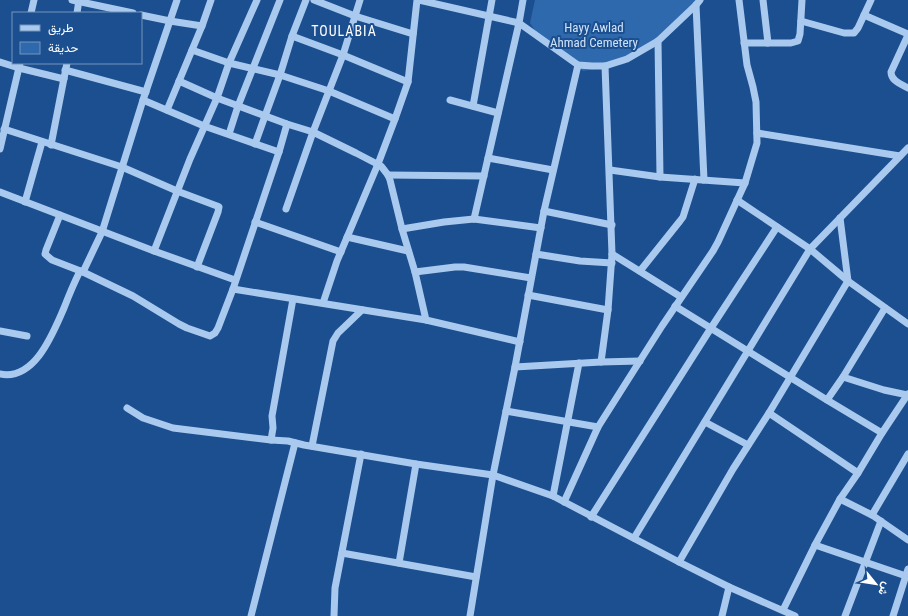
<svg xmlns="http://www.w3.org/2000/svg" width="908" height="616" viewBox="0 0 908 616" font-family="'Roboto Condensed',Vazirmatn,sans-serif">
<rect width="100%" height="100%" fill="#1b4f8f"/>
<!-- green -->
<path fill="#2e69ad" d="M535,0H698L658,43L624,64L583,71L538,35L530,23Z"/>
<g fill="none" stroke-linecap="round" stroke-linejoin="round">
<!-- minor -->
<g stroke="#a9c9ee" stroke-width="7">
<path d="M72,0L133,13"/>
<path d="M211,0L202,26L192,50L229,63L280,75L329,91L395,119"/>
<path d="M257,0L229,63L217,98L287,124L313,132L356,153L381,166L388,175L390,180L402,229L415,272L426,320L520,342"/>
<path d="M314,0L355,16L413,34"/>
<path d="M419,0L519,23L474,219"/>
<path d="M523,0L519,23L578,65L592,66H605L627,59L658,41L696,5L700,0"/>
<path d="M763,0L768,43"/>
<path d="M696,5L704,180"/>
<path d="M31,13L34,0"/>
<path d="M77,13L79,0"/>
<path d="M141,15L170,21L202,26"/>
<path d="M864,15L908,34"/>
<path d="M801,21L844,33H854L858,28L871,0"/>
<path d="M908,35L891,72C891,81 901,84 908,88"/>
<path d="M292,36L343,55L408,82"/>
<path d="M658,41L660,177"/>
<path d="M744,43H791L798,41L800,34L802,0"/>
<path d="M0,62L19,68L64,79"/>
<path d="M578,65L544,211L515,367L493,475L553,496L679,562L729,587L795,616"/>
<path d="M65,70L146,92"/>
<path d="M143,100L204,126L279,152"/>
<path d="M450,100L498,113"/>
<path d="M473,106L492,0"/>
<path d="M167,110L192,50"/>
<path d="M4,129L122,167L177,191L217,206L219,207L218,212L197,267"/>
<path d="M757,133L900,156"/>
<path d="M229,134L238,106L280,0"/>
<path d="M255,144L265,116L280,75L292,36L306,0"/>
<path d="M51,145L67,63"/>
<path d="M0,149L20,63"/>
<path d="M488,158L553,170"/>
<path d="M610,170L660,177L745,183"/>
<path d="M388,175L484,176"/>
<path d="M0,192L154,251L235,280"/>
<path d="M737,200L810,249L848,281L908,324"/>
<path d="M25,202L42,142"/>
<path d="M286,209L313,132L343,55L360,0"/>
<path d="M544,211L612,225"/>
<path d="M60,215L46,250L45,254L52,260L83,272L133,296L179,324L187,328L210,336L215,333L218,328L233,289L279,152L287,124"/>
<path d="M255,222L341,252"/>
<path d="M402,229L444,222L474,219L541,228"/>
<path d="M347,237L408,251"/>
<path d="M154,251L190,159L217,98L179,81"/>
<path d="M536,254L580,261L612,263"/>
<path d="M612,254L681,297"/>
<path d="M640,271L680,221L683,217L695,179"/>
<path d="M83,272L102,232L143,100L177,0"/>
<path d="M415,272L455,267H464L531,278"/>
<path d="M233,289L426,320"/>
<path d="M528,295L608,310"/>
<path d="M293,299L272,416L273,428L271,440L288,441L304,445L416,464L493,475L470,616"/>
<path d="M323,303L337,261L378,164L395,119L408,82L417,0"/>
<path d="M675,306L827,400L882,433"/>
<path d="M0,331L27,336"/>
<path d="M601,362L608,310L612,254L605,66"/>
<path d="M515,367L601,362L640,361"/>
<path d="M0,374C35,381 53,333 64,308C69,295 74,283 80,271"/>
<path d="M843,377L884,390L908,395"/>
<path d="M827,400L843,377L885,308"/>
<path d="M127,408L143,418L173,428L271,440"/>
<path d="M506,411L598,427"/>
<path d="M769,413L858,473"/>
<path d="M705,422L748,445"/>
<path d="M312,446L333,341L338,333L362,310"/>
<path d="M553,496L579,363"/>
<path d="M840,499L872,515L908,540"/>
<path d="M564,502L598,427L662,326L713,251L718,242L745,183L757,143L756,102L753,87L747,65L739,0"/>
<path d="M872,515L908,454"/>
<path d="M591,517L711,328L777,227"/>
<path d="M634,538L810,249L908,148"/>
<path d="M815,545L840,499L858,473L882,433L908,394"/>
<path d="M342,553L476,577"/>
<path d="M679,562L733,469L769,413L848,281L840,218"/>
<path d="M399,563L416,464"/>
<path d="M783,610L815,545L906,576"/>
<path d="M251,616L295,443"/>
<path d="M334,616L335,588L361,454"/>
<path d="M722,616L729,587"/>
<path d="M845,616L881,521"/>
<path d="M893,616L908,569"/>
</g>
</g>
<g text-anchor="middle" stroke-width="4" stroke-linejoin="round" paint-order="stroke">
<!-- park labels -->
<g font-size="13" fill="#cfe3fa" stroke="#1b4f8f">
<text x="594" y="32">Hayy Awlad<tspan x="594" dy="15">Ahmad Cemetery</tspan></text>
</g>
<!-- neighbourhood labels -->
<g font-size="14" letter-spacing="1" fill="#fff" stroke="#1b4f8f">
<text x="344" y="36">TOULABIA</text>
</g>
</g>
<!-- legend -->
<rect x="12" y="12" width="130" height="52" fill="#1b4f8f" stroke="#7695bc"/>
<rect x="20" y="25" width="20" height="6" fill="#a9c9ee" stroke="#7695bc"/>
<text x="48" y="32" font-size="12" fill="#ffffff">طريق</text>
<rect x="20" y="42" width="20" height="12" fill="#2e69ad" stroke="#7695bc"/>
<text x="48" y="52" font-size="12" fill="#ffffff">حديقة</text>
<!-- north arrow -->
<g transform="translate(876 584) rotate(120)" stroke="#1b4f8f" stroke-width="3" paint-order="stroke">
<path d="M0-3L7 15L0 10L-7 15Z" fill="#ffffff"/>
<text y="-6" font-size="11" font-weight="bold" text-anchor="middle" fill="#ffffff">ش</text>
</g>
</svg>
